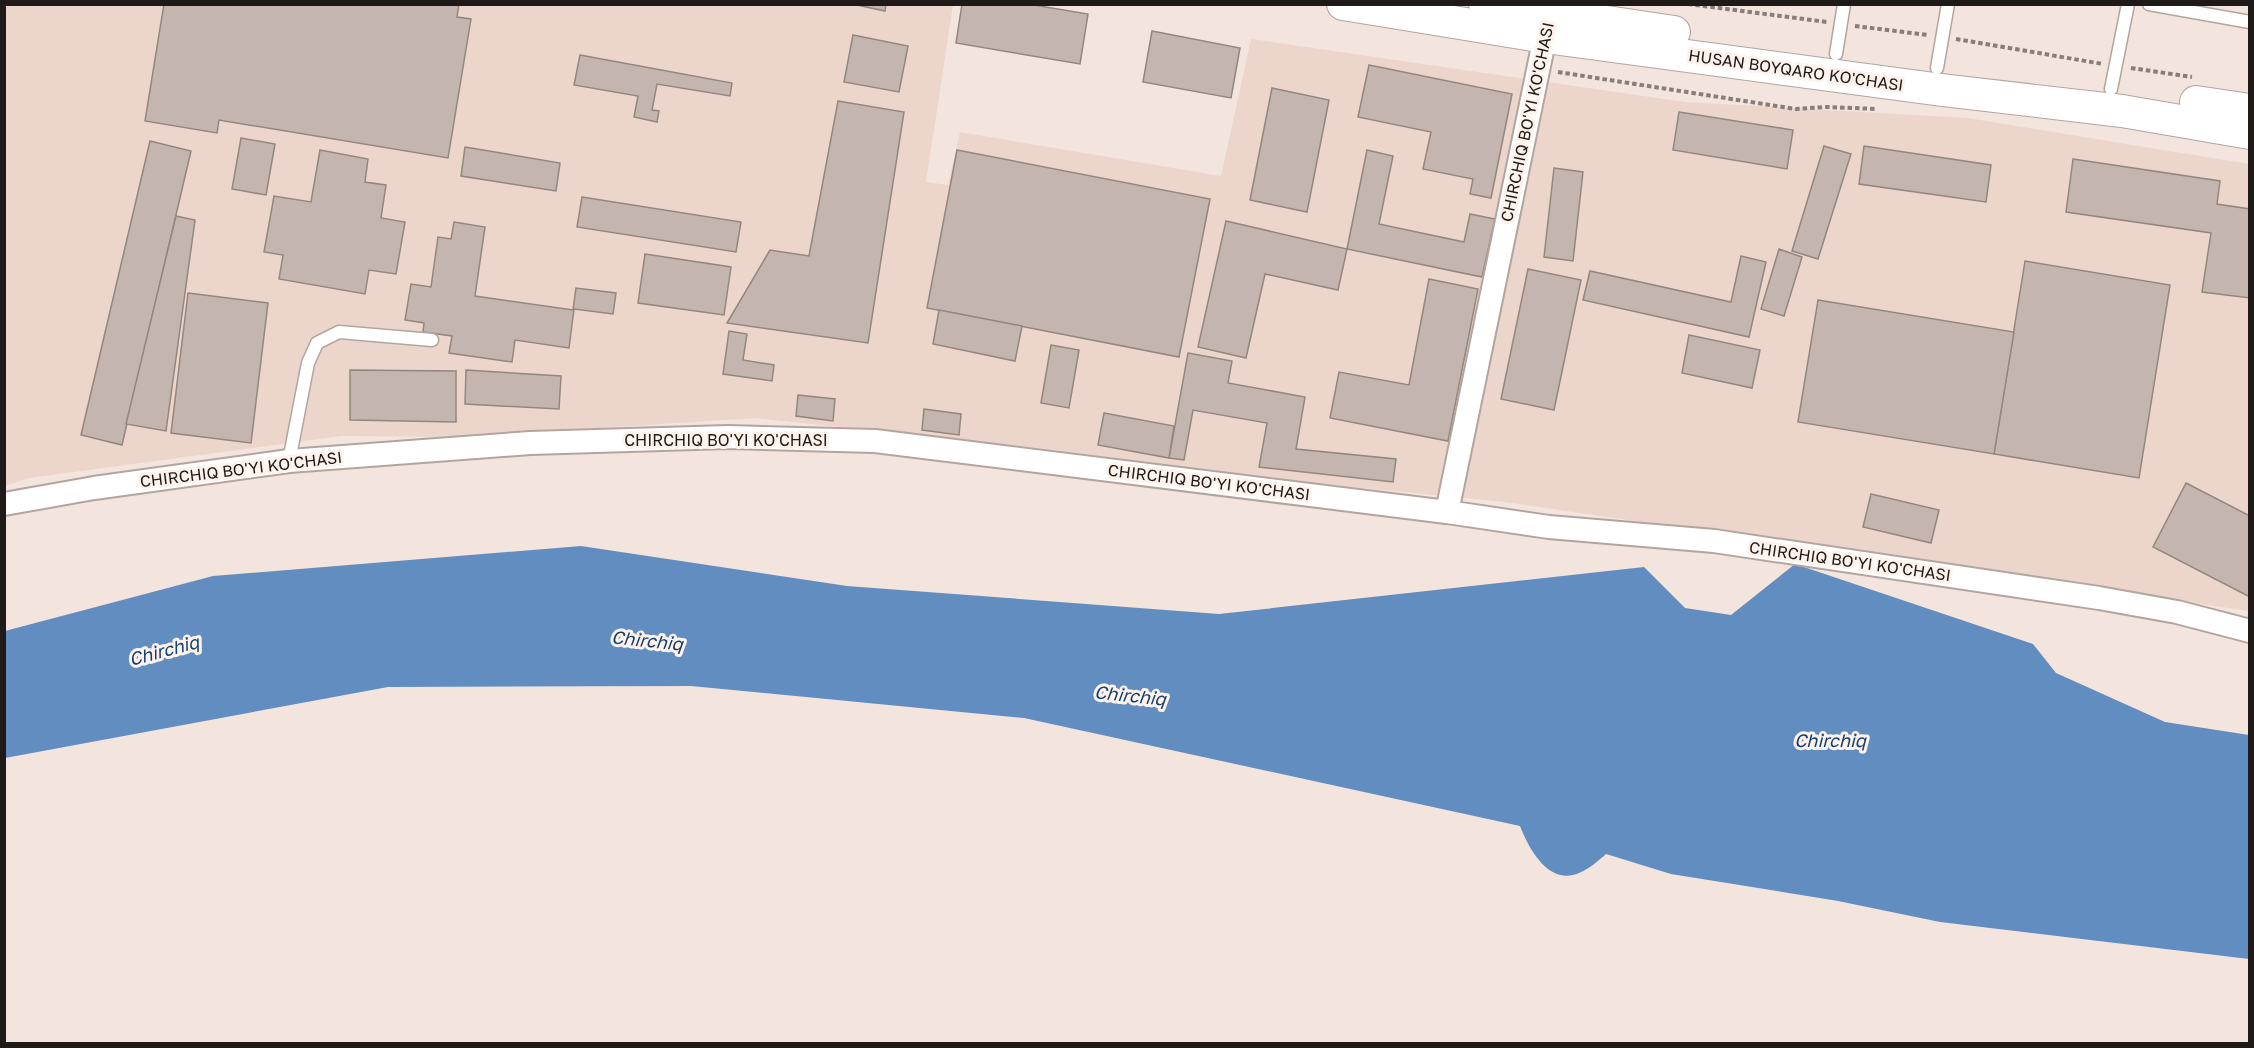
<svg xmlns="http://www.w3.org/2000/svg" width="2254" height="1048" viewBox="0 0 2254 1048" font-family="'Golos Text',sans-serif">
<rect width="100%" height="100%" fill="#f3e4dd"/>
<!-- built -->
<path fill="#ecd6cb" d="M5,5H953L926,182L948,185L960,132L1221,176L1251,39L1685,102L1968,118L2249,164V611L1505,502L1284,480L1031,447L755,418L462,437L341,436L29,478L5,486Z"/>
<!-- water -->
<path fill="#628dc0" d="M581,546L847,586L1219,614L1644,567L1685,608L1731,615L1795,564L2033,644L2056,673L2165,722L2249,735V959L1940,922L1838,901L1671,874L1606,854C1598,861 1589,869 1579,873C1549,886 1529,849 1520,826L1024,718L691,686L388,687L5,758V631L213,576Z"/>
<!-- building -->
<g fill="#c4b6af" stroke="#93867f" stroke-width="1.5">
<path d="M164,4H459L457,17L471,19L448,158L219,120L217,133L145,121Z"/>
<path d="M852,4H886L885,11Z"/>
<path d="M962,4H1028L1088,14L1080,64L956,43Z"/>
<path d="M1152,31L1240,48L1231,98L1143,82Z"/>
<path d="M853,35L908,46L899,92L844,82Z"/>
<path d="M580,55L732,83L730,96L657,84L652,110L659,111L657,122L634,117L638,96L574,85Z"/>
<path d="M1369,65L1512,94L1491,198L1470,194L1473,179L1423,169L1431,132L1358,117Z"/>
<path d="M1272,88L1329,100L1307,212L1250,200Z"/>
<path d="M838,101L904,112L868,343L727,323L770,250L809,256Z"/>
<path d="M1679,112L1793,130L1787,169L1673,150Z"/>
<path d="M241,138L275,144L266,195L232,189Z"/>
<path d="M150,141L191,151L122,445L81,435Z"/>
<path d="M1824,146L1851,154L1818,259L1792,251Z"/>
<path d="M1864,146L1991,165L1986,202L1859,184Z"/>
<path d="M465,147L560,163L556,191L461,176Z"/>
<path d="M320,150L368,159L365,182L386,185L381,218L405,222L396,274L369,270L365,294L279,279L283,255L264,252L274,196L311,202Z"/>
<path d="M957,150L1210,199L1179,357L927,308Z"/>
<path d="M1367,150L1393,156L1379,224L1464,242L1470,214L1495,219L1482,277L1347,249Z"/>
<path d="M2073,159L2220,181L2217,204L2250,209V298L2202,292L2211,233L2066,212Z"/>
<path d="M1554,168L1583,172L1573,261L1544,257Z"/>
<path d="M582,197L741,222L736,252L577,227Z"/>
<path d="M176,216L195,220L166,431L126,424Z"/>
<path d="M1226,221L1347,249L1338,290L1265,274L1246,358L1198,347Z"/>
<path d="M454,222L485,227L475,296L573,310L576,288L616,293L613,314L574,309L569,348L515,340L512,362L449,353L452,336L423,332L424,323L405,320L411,284L431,287L438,237L451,239Z"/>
<path d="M1779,249L1802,257L1784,316L1761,309Z"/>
<path d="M645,254L731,267L724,315L638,303Z"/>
<path d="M1741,256L1766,262L1749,337L1583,300L1590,271L1731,302Z"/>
<path d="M2025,261L2170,285L2139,478L1994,454Z"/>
<path d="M1528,269L1581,280L1554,410L1501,399Z"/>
<path d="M1429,279L1478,289L1448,441L1330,418L1339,372L1409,385Z"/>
<path d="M188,293L268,303L251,443L171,433Z"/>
<path d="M1818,300L2014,332L1994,454L1798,422Z"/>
<path d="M939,310L1022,326L1015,361L933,344Z"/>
<path d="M729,331L747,334L743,360L774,365L772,381L723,374Z"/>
<path d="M1689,335L1760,350L1752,388L1682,373Z"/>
<path d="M1051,345L1079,350L1069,408L1041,403Z"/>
<path d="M1188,353L1232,361L1228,383L1305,397L1296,449L1396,459L1393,482L1259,467L1267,423L1193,410L1184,460L1169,458Z"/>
<path d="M350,370L456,371V422L350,420Z"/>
<path d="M466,370L561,376L559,409L465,404Z"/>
<path d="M798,395L835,399L833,421L796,416Z"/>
<path d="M924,409L961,414L959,435L922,430Z"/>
<path d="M1104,413L1174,426L1169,458L1098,445Z"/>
<path d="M2186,483L2250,516V597L2153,547Z"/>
<path d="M1871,494L1939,510L1931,543L1863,527Z"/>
</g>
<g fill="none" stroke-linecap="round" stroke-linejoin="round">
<defs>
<g id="lane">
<path d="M2149,4L2250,22"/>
<path d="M1836,54L1844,4"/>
<path d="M1937,68L1948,4"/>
<path d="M2111,89L2128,4"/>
<path d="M289,461L308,363L317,343L339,332L432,340"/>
</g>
<g id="street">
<path d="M4,504L94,488L289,461L530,443L728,437L875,441L1447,512L1549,527L1714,541L2099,598L2177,612L2250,631"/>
<path d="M1447,512L1548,22"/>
</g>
<g id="secondary">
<path d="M1343,4L1545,37L1942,90L2122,111L2250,133"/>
<path d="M1485,4L1674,32"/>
<path d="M2196,102L2250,110"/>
</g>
</defs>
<!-- lane casing -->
<use href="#lane" stroke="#b3a59e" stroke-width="15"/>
<!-- street casing -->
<use href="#street" stroke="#b3a59e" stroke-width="26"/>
<!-- secondary casing -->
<use href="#secondary" stroke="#b3a59e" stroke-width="34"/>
<!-- path -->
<g stroke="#887e79" stroke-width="4" stroke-dasharray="4.5 3" stroke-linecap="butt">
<path d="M1688,4L1827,22"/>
<path d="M1855,26L1928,35"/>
<path d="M1956,39L2103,64"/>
<path d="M2131,68L2192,77"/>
<path d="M1558,72L1796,109L1827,107L1877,109"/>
</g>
<!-- lane -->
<use href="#lane" stroke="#fff" stroke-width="12"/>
<!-- street -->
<use href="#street" stroke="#fff" stroke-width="22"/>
<!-- secondary -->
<use href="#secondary" stroke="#fff" stroke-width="32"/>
</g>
<g text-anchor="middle" stroke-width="6" stroke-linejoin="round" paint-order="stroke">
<!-- street labels -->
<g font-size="16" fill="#1f1a17" stroke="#fef2ec">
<text transform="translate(1796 70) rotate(8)" y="6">HUSAN BOYQARO KO'CHASI</text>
<text transform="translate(1527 122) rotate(-78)" y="6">CHIRCHIQ BO'YI KO'CHASI</text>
<text x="726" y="446">CHIRCHIQ BO'YI KO'CHASI</text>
<text transform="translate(241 469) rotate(-7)" y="6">CHIRCHIQ BO'YI KO'CHASI</text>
<text transform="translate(1209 482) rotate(7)" y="6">CHIRCHIQ BO'YI KO'CHASI</text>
<text transform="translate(1850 561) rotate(8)" y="6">CHIRCHIQ BO'YI KO'CHASI</text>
</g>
<!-- water labels -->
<g font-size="18" font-style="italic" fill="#134071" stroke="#fef2ec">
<text transform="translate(647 641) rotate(6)" y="6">Chirchiq</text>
<text transform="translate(164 651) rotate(-15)" y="6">Chirchiq</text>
<text transform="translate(1130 696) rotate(6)" y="6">Chirchiq</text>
<text x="1830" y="747">Chirchiq</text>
</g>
</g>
<!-- border -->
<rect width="2254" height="1048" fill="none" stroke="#1f1a17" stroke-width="12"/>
</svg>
